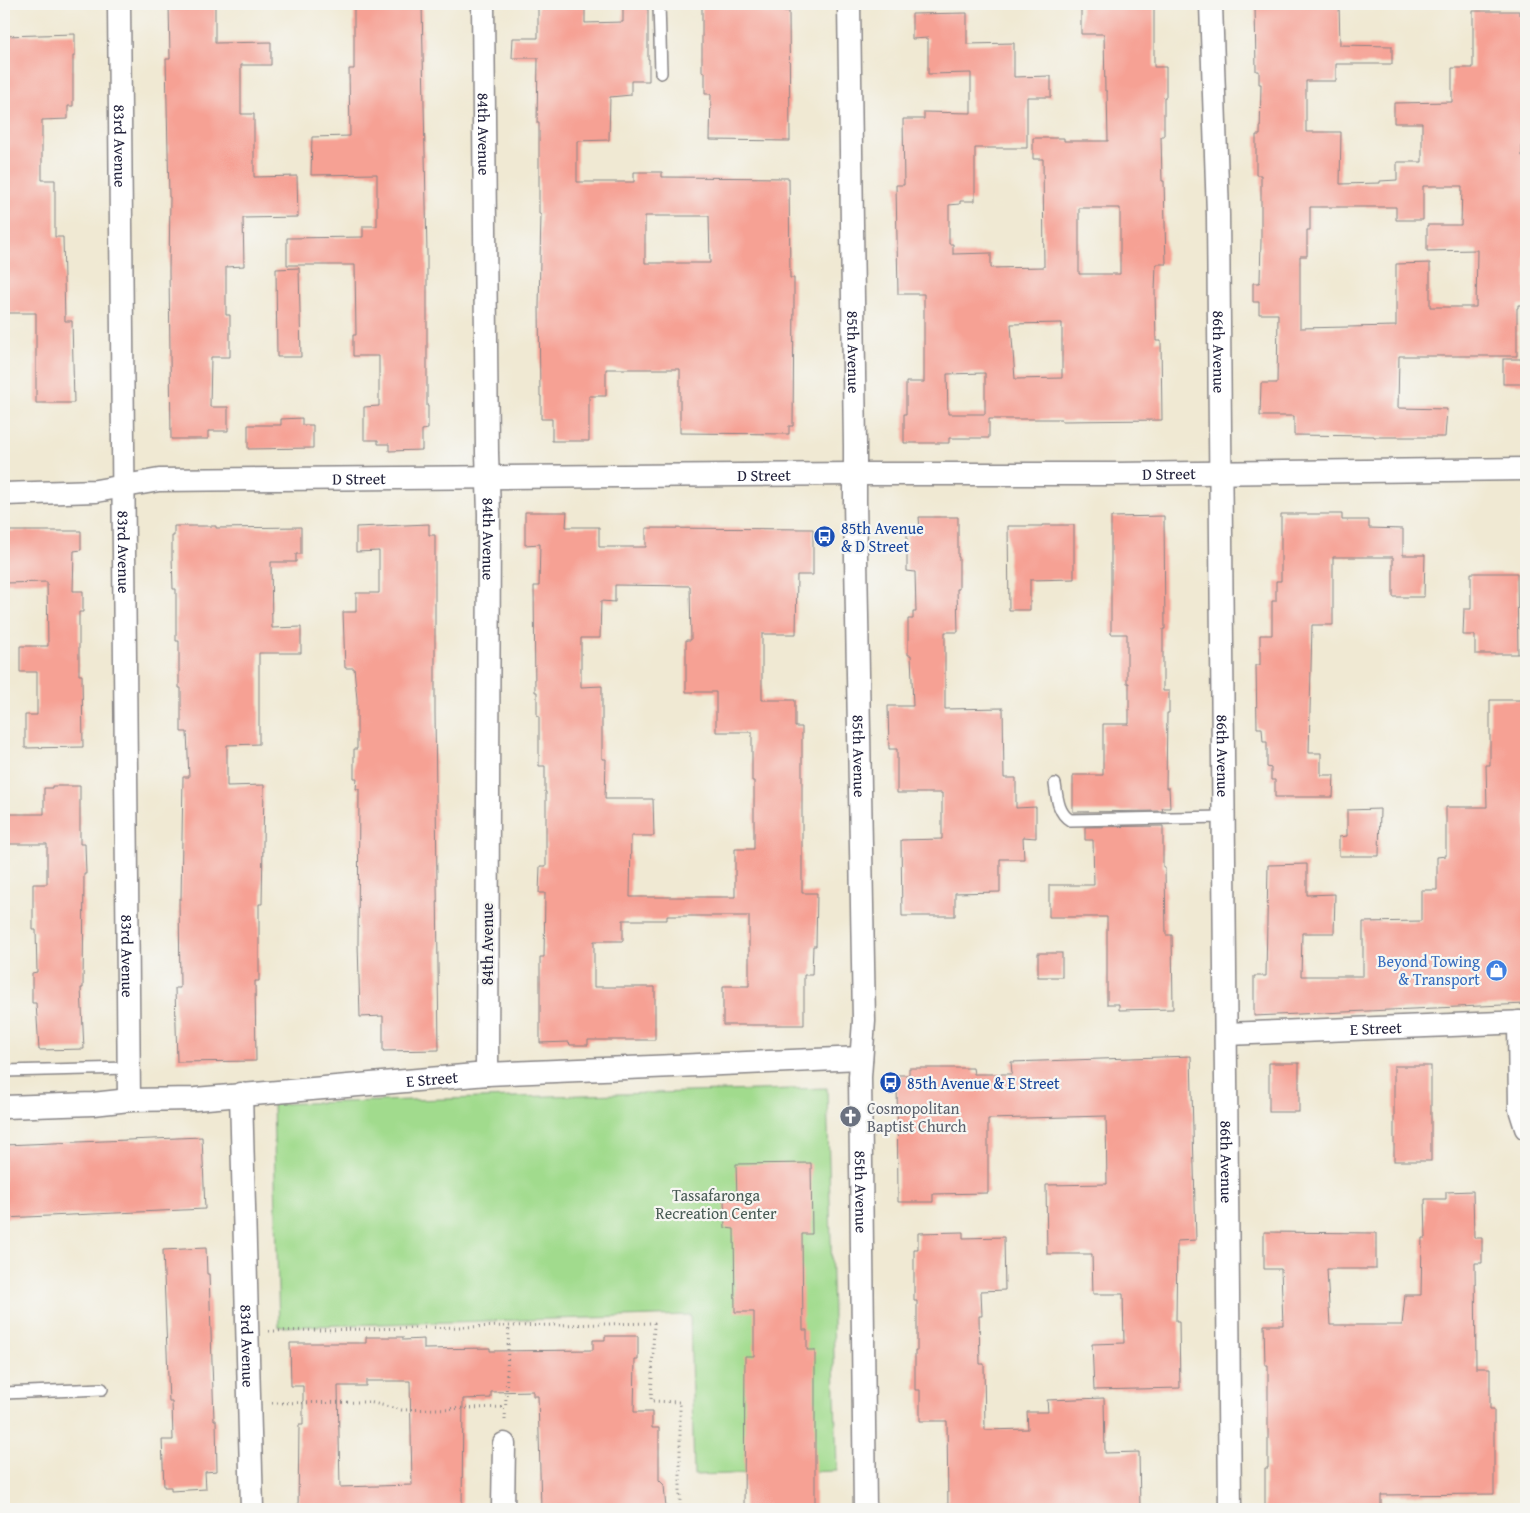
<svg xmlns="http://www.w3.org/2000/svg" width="1530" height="1513" viewBox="0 0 1530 1513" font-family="'Gentium Book Plus',serif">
<rect width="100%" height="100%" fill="#f6f6f2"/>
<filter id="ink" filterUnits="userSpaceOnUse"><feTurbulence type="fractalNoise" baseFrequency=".02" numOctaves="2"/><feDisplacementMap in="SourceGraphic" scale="10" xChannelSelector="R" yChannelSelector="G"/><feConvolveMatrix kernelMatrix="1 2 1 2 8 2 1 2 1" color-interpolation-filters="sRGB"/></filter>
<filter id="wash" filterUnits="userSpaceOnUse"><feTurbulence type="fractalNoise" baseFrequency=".0096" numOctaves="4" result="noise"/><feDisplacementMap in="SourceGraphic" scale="20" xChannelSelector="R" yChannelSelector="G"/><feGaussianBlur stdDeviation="1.12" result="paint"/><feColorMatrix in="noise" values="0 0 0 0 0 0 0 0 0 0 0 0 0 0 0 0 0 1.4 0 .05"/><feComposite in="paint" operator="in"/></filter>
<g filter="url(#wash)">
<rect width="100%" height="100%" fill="#f0e9d3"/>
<!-- green -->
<path fill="#a1db8d" stroke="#627e64" d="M827,1088L837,1471L694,1475L690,1315L279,1327L273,1104Z"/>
<g id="blocks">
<!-- building -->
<g fill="#f6a194" fill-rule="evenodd">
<path d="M169,4H215V43L271,42V65H241V114H254V177L297,176L298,217L243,218L244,266L226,267V315H230V357H211L210,407H228V431H208V439H171L169,271L170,197H169L166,59H170Z"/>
<path d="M354,4H422L427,254V406H428V429L422,430V450L389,451V444H378V440H364V407L379,406V356H353V335H356L355,265H287V238L363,237V226H377V174L311,175L312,137L350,136L349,69H354Z"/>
<path d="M538,4H585V23L623,22V4H646V9H648V59H649V81H631V95L610,97L609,140L577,141V182H634V172H662V177L789,178L790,278H794V298L793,426H789V434L680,433V369H606V396H589V441H552V419H541V396H540L539,306L541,214H539V123H537L538,58H512L513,38H538ZM645,216H709L710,263H645Z"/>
<path d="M702,4H778L782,5L781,11H789L790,141L710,140L711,94H705V72H702Z"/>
<path d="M1154,4V67H1166V97H1164V136H1161L1162,181H1164L1166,264H1156L1155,292L1156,341H1161L1162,420L1062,421L1061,419H989V438H949V443H904V414H906V382H924V294H898L896,185H904L903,119H924V112L971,113V73L928,74V38L912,39V14L967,13V44L1014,43V77L1051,76V97H1027V148H975V201H960V204L949,205V244H953V254L991,253V268L1044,267L1043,159H1033V138H1064V141H1108L1107,91H1105L1104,34H1081V5ZM1079,208H1120V274H1079ZM1062,323V378L1015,379L1011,324ZM985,373V414H948L947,374Z"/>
<path d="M1255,4H1339L1340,45L1392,46V64H1336V81H1306V132H1341L1340,184L1380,183V181L1397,180V162H1422V123H1394V103L1452,102V68H1473V11H1519V14H1526V114H1522V156H1526L1525,305H1518V308H1517V356H1399L1398,408L1447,409L1445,437H1374V436L1294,435V416H1260L1261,383H1277L1278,314H1259V302H1253V283H1259L1260,281L1261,241V175H1256V135H1260L1261,84H1259V71H1256ZM1423,186H1462L1461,225H1427V251L1477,250L1476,307H1430V263L1396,264V326L1300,328V256H1307V230H1310V207H1396V220H1423Z"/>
<path d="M75,34V56H73V106H68V119L42,120V180H55V237H63L65,321H72L74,403H36V313H4V139H8V101H4V36Z"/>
<path d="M299,268L301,357H277L276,269Z"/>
<rect x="1503" y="359" width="23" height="25"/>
<path d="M302,418V425H313V448L248,449V425H281V419Z"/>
<path d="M525,512H567L566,527H599V547H646V528L813,529V575H797L796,634H762V700H795V727H802V893H817L816,946H813L812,975H804V1025H723V986H749V916H667V920H623V941H594V987H655V1040H588V1045H570L569,1042L540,1043V957H544L545,893H539L540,866H546V792H545V766H539V716H537V692H535L534,586H539L540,544L525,545ZM615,585L690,586L691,640H686V692H716V732H752V781H754V849H735V897H630L631,836H654L653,799H605L606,759H602V686L581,687V638H600L601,601L615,602Z"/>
<path d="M1281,514H1342V520H1369V528L1403,529V555H1425L1424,597H1393V557H1333V625H1312L1309,753H1321V775H1334L1333,797H1275V780H1271V768L1267,767V742H1263L1262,728H1257L1256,665H1260V635H1272V601H1276V581H1281Z"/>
<path d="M1164,516L1165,629H1163V691H1169V713H1167L1166,788H1169L1170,808H1162L1163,811L1073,812V775H1103V724H1129V683H1127V634H1111V517Z"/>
<path d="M919,517H958V557H959V589H957L958,632H945V709L1003,708L1004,778H1016V808L1036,807V838L1023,837L1024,859H1000V892L955,893V916H902L901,840L942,839V793H897V749H889L888,706H913L911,655H908V619H913V612H916L915,572L907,571V534H914L913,530H920Z"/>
<path d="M429,524V535H435V712L439,1050L383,1051V1016L360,1017L358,943L359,789H356L357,778H354V749H357V699L354,668H345L343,612H356V593H379V551L356,552V527Z"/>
<path d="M1042,525H1074V579L1030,580V610H1009L1008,526H1042Z"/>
<path d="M174,526H216V528L301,527V554H296V562H271L272,628L301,627V653H259V744L227,745V786L264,785L262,904H259V981H255L256,1061L177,1062L175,988H180L179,899H181L183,777H189L187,732H181V688H179V641H176V589H173L172,557V536H174Z"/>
<path d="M4,531H81V550L74,551L73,591H83V612H79V675H82L83,747L25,748V715H37V672H20V646H48L47,582L4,583Z"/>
<path d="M1471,573H1517L1518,654H1475V635H1463L1464,609H1471Z"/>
<path d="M1490,700H1526V1004L1254,1016V976H1266L1268,865L1307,864V895L1335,894L1334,933H1302L1301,976H1363V922L1421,921V890H1437V857L1446,856V807H1487L1486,765H1490Z"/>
<path d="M52,786H80V844H85L86,874H84L83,988H81L84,1049L39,1050L36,1003H32V973L37,972L36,930H33V884H47V844H4V814H44V788H52Z"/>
<path d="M1380,809L1379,856H1339V837L1347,836V810Z"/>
<path d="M1163,826V867H1165L1166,935H1172L1173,1009L1119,1010V1004H1107V917H1049V885H1094L1093,840H1085V827Z"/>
<rect x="1038" y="953" width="24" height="24"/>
<path d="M1191,1056L1196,1240L1177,1241L1176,1321H1179L1180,1388L1094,1390L1092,1344L1124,1343L1123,1294H1093L1092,1254H1047L1046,1185L1107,1184L1106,1116L988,1119V1193L933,1194V1202H898L897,1075H909V1068H973L974,1074H1012L1011,1062Z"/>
<rect x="1269" y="1063" width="30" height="49"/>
<rect x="1394" y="1066" width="37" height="95"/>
<path d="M202,1137L205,1209L4,1218V1145Z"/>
<path d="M811,1163L812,1234H802L803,1330H807V1350H815V1509H744L745,1356H754V1312H735L734,1229L725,1228L724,1200L737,1199L736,1164Z"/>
<path d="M1473,1191L1474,1238H1482V1263H1475L1476,1368H1490V1409H1494V1494L1381,1495V1509H1265V1468H1268V1365H1265L1264,1325H1283L1281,1269H1264V1232L1376,1233V1269H1327L1330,1325H1402L1405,1295H1421L1422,1238H1426L1425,1199H1446V1192Z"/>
<path d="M963,1232V1238L1004,1237L1005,1290L981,1291L982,1316H979L980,1364H984L985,1430L1028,1429L1027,1412H1048L1047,1400L1104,1398L1105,1453L1139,1452L1140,1509H948L947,1421H920V1390H915V1351H917V1301H914V1249H918V1233Z"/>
<path d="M206,1248L207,1274H209L214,1420H216L217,1471L205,1472L206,1489L171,1491V1487H164L162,1440H173L172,1402H169L163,1250Z"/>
<path d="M605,1336H638V1360H635L634,1412H652V1428H659V1480L664,1485L666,1509H541L538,1396H533V1391L491,1392V1398L463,1399L462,1509H298L299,1425H303V1386H291L290,1343H366V1337H403V1340L424,1339V1349L490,1348V1351L593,1350V1340H605ZM366,1381H410L412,1485L340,1487L338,1386H366Z"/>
</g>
</g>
</g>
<g filter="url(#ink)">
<use href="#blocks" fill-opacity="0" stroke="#898687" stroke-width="1"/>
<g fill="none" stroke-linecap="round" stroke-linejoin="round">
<defs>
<g id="lane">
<path d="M659,4L661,73"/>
<path d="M1055,784C1057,797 1058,813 1070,820L1224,817"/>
<path d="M4,1071L129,1068"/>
<path d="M4,1393L102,1389"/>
</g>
<g id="street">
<path id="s1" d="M119,4L129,1100"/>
<path id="s2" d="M483,4L487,453L489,514L487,1074"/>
<path id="s3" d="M849,4L855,446V500L864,1021L860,1077L865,1509"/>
<path id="s4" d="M1211,4L1218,215L1230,1509"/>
<path id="s5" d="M4,494L96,491L159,480L856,474H1116L1526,469"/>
<path d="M1519,1022L1520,1109L1526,1128"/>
<path id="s6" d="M1226,1034L1526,1022"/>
<path id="s7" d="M241,1094L252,1509"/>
<path id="s8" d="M4,1107L93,1104L129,1100L195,1099L487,1074L861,1058"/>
<path d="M503,1509L504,1444"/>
</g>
</defs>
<!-- lane casing -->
<use href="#lane" stroke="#898687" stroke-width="14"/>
<!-- street casing -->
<use href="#street" stroke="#898687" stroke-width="25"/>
<!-- path -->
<g stroke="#898687" stroke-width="3" stroke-dasharray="1 4" stroke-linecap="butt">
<path d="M269,1331L654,1323L651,1401L680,1402V1509"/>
<path d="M272,1403L369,1402L402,1410L505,1407"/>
<path d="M505,1420L509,1326"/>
</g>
<!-- lane -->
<use href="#lane" stroke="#fff" stroke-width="11"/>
<!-- street -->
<use href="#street" stroke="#fff" stroke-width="22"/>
</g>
</g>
<!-- icons -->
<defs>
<symbol id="bus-disc" viewBox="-11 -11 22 22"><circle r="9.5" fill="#1a4fb4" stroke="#f6f6f2"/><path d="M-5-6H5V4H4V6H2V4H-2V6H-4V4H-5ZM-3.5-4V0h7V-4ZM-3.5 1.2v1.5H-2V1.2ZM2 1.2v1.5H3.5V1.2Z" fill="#fff"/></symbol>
<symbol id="shop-disc" viewBox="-11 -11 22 22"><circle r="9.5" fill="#3f7fe0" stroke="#f6f6f2"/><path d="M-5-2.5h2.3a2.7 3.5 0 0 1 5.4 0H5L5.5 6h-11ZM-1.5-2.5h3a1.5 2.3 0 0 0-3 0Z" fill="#fff"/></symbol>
<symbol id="church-disc" viewBox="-11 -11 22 22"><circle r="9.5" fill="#6b7280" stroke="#f6f6f2"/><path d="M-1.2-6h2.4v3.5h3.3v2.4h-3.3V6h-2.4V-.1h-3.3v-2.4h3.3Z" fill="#fff"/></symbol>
</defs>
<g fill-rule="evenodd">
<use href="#bus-disc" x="812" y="524" width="25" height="25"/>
<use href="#shop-disc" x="1484" y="958" width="25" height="25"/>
<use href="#bus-disc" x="878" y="1070" width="25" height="25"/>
<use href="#church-disc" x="838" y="1104" width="25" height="25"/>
</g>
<g text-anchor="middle" stroke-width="4.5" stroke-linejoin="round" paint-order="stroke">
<!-- street labels -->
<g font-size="16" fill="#22223b" stroke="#f6f6f2">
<text dy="6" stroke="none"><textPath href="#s2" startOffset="130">84th Avenue</textPath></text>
<text dy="6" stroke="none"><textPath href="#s1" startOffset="142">83rd Avenue</textPath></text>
<text dy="6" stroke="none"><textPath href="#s4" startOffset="348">86th Avenue</textPath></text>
<text dy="6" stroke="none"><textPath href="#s3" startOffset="348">85th Avenue</textPath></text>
<text dy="6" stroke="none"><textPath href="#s5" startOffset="1166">D Street</textPath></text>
<text dy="6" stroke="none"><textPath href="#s5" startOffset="761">D Street</textPath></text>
<text dy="6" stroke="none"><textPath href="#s5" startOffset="356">D Street</textPath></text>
<text dy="6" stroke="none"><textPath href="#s2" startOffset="535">84th Avenue</textPath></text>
<text dy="6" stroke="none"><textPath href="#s1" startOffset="548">83rd Avenue</textPath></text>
<text dy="6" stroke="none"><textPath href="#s4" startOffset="752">86th Avenue</textPath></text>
<text dy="6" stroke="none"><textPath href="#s3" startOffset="752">85th Avenue</textPath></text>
<text transform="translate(487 944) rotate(-90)" y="6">84th Avenue</text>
<text dy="6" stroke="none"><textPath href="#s1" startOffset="952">83rd Avenue</textPath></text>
<text dy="6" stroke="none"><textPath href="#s6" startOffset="150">E Street</textPath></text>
<text dy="6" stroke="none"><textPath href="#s8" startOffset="429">E Street</textPath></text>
<text dy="6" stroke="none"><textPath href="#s4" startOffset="1158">86th Avenue</textPath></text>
<text dy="6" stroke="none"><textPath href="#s3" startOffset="1188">85th Avenue</textPath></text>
<text dy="6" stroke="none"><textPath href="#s7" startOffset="252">83rd Avenue</textPath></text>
</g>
<!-- transit labels -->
<g font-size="16" fill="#164399" stroke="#f6f6f2" text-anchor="start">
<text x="841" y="534">85th Avenue<tspan x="841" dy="18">&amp; D Street</tspan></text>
<text x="907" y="1089">85th Avenue &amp; E Street</text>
</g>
<!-- shop labels -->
<g font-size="16" fill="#366cbe" stroke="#f6f6f2" text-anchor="end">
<text x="1480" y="967">Beyond Towing<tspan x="1480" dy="18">&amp; Transport</tspan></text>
</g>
<!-- worship labels -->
<g font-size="16" fill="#5b616d" stroke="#f6f6f2" text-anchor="start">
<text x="867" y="1114">Cosmopolitan<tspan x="867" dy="18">Baptist Church</tspan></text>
</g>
<!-- park labels -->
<g font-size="16" fill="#485a54" stroke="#f6f6f2">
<text x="716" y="1201">Tassafaronga<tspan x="716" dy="18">Recreation Center</tspan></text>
</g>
</g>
<!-- margin -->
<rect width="1530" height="1513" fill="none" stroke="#f6f6f2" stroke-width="20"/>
</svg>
